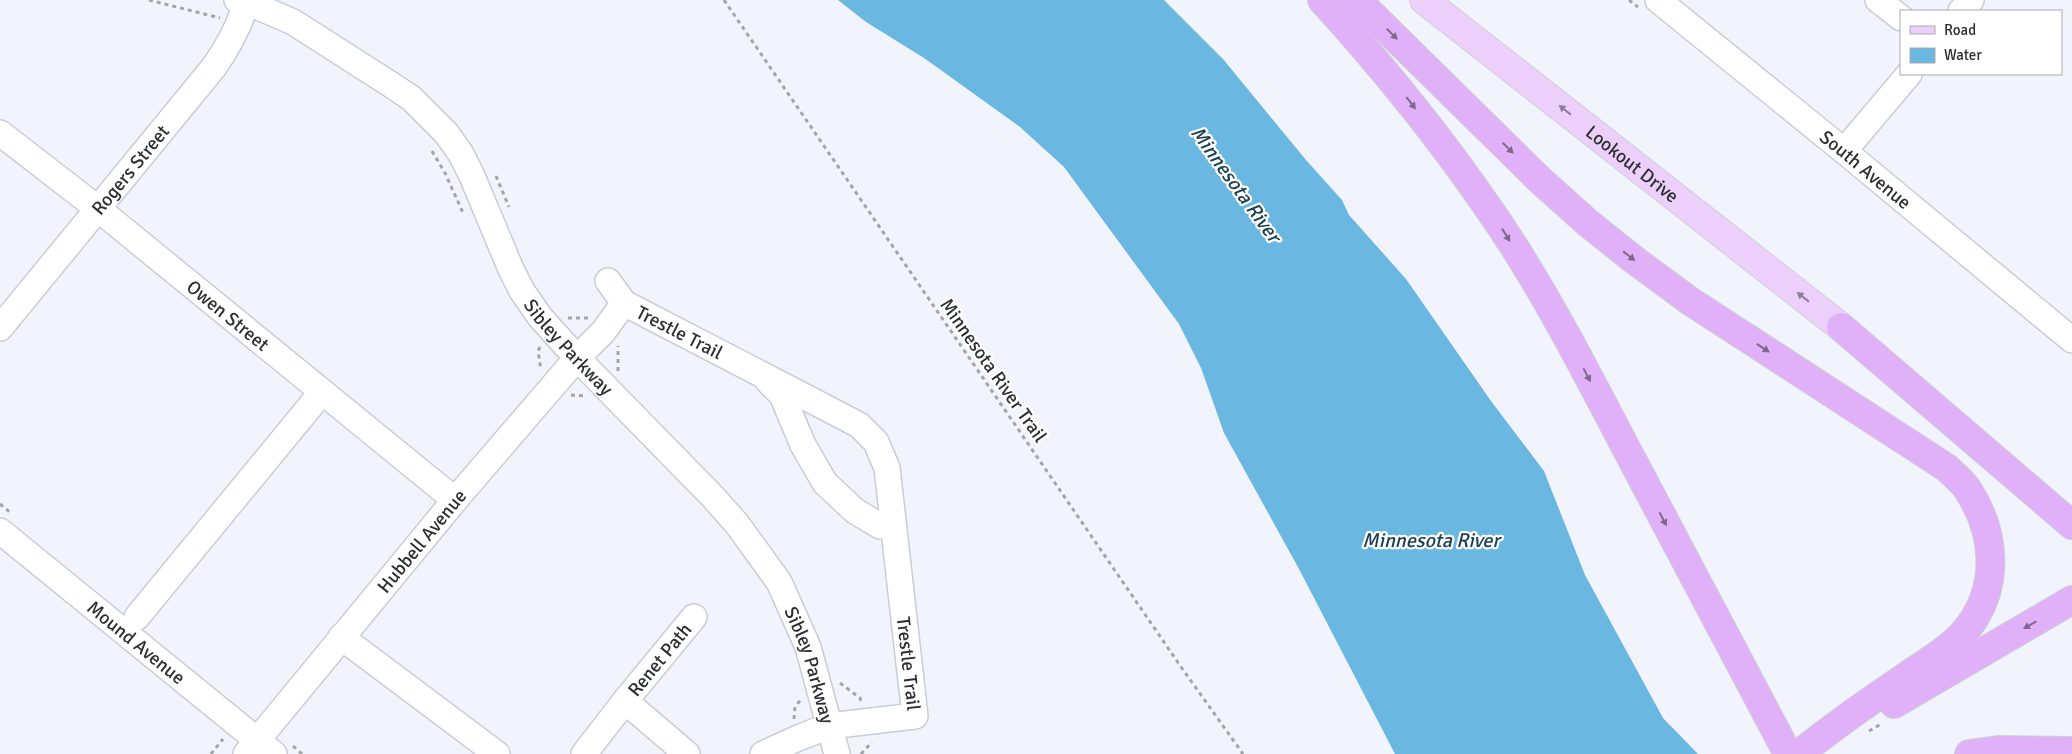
<svg xmlns="http://www.w3.org/2000/svg" width="2072" height="754" viewBox="0 0 2072 754" font-family="Signika,sans-serif">
<rect width="100%" height="100%" fill="#f1f4fd"/>
<!-- water -->
<path fill="#6ab8e2" d="M838,0H1164L1223,59L1306,160L1342,200L1349,215L1406,279L1491,401L1544,471L1585,575L1663,718L1698,754H1395L1299,569L1224,433L1201,368L1179,324L1064,167L1020,127L924,58L866,22Z"/>
<g fill="none" stroke-linecap="round" stroke-linejoin="round">
<defs>
<g id="minor">
<path id="s1" d="M237,0L247,2L293,22L390,84L411,98L446,133L461,154L472,176L510,267L522,291L540,317L577,358L713,497L737,524L779,582L808,647L837,754"/>
<path id="s2" d="M1658,0L1844,151L2072,340"/>
<path d="M1878,0L1901,18"/>
<path d="M1961,11L1971,0"/>
<path id="s3" d="M0,133L97,208L455,500"/>
<path d="M1844,151L1909,74"/>
<path id="s4" d="M608,281L624,303L859,425L876,442L887,468L915,716L829,726L798,738L763,754"/>
<path id="s5" d="M0,328L214,67C229,46 239,26 247,2"/>
<path d="M768,381L782,395L803,445L825,483L855,511L880,526H893"/>
<path id="s6" d="M0,531L274,754"/>
<path d="M137,617L322,392"/>
<path d="M341,637L497,754"/>
<path d="M625,701L687,754"/>
<path id="s7" d="M246,754L455,500L577,358L603,332L624,303"/>
<path id="s8" d="M584,754L625,701L694,617"/>
</g>
<g id="major">
<path id="s9" d="M1424,0L1841,327"/>
</g>
<g id="highway">
<path d="M1322,0C1382,66 1438,135 1489,209C1542,285 1584,368 1627,450C1681,551 1735,652 1788,754"/>
<path d="M1357,0L1541,181L1588,223L1633,259L1690,301L1947,468C1954,475 1963,482 1968,490C1996,533 2000,587 1967,629C1951,649 1925,663 1904,678C1868,702 1833,727 1799,754"/>
<path d="M1841,327L2072,525"/>
<path d="M1894,704L2072,600"/>
<path d="M1969,754L1998,750L2072,751"/>
</g>
</defs>
<!-- minor casing -->
<use href="#minor" stroke="#c9cdd5" stroke-width="28"/>
<!-- major casing -->
<use href="#major" stroke="#d1d1d2" stroke-width="30"/>
<!-- highway casing -->
<use href="#highway" stroke="#d1d1d2" stroke-width="30"/>
<!-- path -->
<g stroke="#a3a5ac" stroke-width="3" stroke-dasharray="4 4" stroke-linecap="butt">
<path d="M149,0L220,18"/>
<path d="M724,0L1179,664L1243,754"/>
<path d="M1629,0L1638,7"/>
<path d="M432,151L445,173L464,215"/>
<path d="M496,176L509,207"/>
<path d="M568,318H589"/>
<path d="M540,347L538,351L541,370"/>
<path d="M618,371V346"/>
<path d="M571,395L585,396"/>
<path d="M0,504L11,513"/>
<path d="M840,683L860,698L861,702"/>
<path d="M794,719L795,707L802,698"/>
<path d="M1869,731L1883,723"/>
<path d="M293,746L302,754"/>
<path d="M211,754L223,739"/>
<path d="M861,754L872,742"/>
</g>
<!-- minor -->
<use href="#minor" stroke="#fff" stroke-width="25"/>
<!-- major -->
<use href="#major" stroke="#ecd0fb" stroke-width="28"/>
<!-- highway -->
<use href="#highway" stroke="#e0b1f8" stroke-width="28"/>
</g>
<!-- one-way arrows -->
<defs><path id="oneway-solid" d="M-6-.8H1V-3.2L6.5 0L1 3.2V.8H-6Z" transform="scale(1.25)"/></defs>
<g fill="#7e698b">
<use href="#oneway-solid" transform="translate(1392 34) rotate(45)"/>
<use href="#oneway-solid" transform="translate(1411 103) rotate(52)"/>
<use href="#oneway-solid" transform="translate(1508 148) rotate(45)"/>
<use href="#oneway-solid" transform="translate(1506 235) rotate(58)"/>
<use href="#oneway-solid" transform="translate(1629 256) rotate(38)"/>
<use href="#oneway-solid" transform="translate(1763 348) rotate(33)"/>
<use href="#oneway-solid" transform="translate(1587 375) rotate(62)"/>
<use href="#oneway-solid" transform="translate(1663 519) rotate(62)"/>
<use href="#oneway-solid" transform="translate(2030 625) rotate(150)"/>
</g>
<g fill="#8c7f96">
<use href="#oneway-solid" transform="translate(1565 110) rotate(-142)"/>
<use href="#oneway-solid" transform="translate(1803 297) rotate(-142)"/>
</g>
<g text-anchor="middle" stroke-width="4.5" stroke-linejoin="round" paint-order="stroke">
<!-- street labels -->
<g font-size="19" fill="#2d2e31" stroke="#fff">
<text dy="7" stroke="none"><textPath href="#s9" startOffset="265">Lookout Drive</textPath></text>
<text dy="7" stroke="none"><textPath href="#s5" startOffset="205">Rogers Street</textPath></text>
<text dy="7" stroke="none"><textPath href="#s2" startOffset="268">South Avenue</textPath></text>
<text dy="7" stroke="none"><textPath href="#s3" startOffset="292">Owen Street</textPath></text>
<text dy="7" stroke="none"><textPath href="#s4" startOffset="90">Trestle Trail</textPath></text>
<text dy="7" stroke="none"><textPath href="#s1" startOffset="499">Sibley Parkway</textPath></text>
<text transform="translate(994 370) rotate(55)" y="7">Minnesota River Trail</text>
<text dy="7" stroke="none"><textPath href="#s7" startOffset="276">Hubbell Avenue</textPath></text>
<text dy="7" stroke="none"><textPath href="#s6" startOffset="176">Mound Avenue</textPath></text>
<text dy="7" stroke="none"><textPath href="#s8" startOffset="121">Renet Path</textPath></text>
<text dy="7" stroke="none"><textPath href="#s4" startOffset="541">Trestle Trail</textPath></text>
<text dy="7" stroke="none"><textPath href="#s1" startOffset="904">Sibley Parkway</textPath></text>
</g>
<!-- water labels -->
<g font-size="20" font-style="italic" fill="#1e4053" stroke="#fff">
<text transform="translate(1236 184) rotate(54)" y="7">Minnesota River</text>
<text x="1431" y="547">Minnesota River</text>
</g>
</g>
<!-- legend -->
<rect x="1900" y="10" width="162" height="65" fill="#ffffff" stroke="#ababad"/>
<rect x="1910" y="26" width="25" height="8" fill="#ecd0fb" stroke="#ababad"/>
<text x="1944" y="35" font-size="15" fill="#2d2e31">Road</text>
<rect x="1910" y="48" width="25" height="15" fill="#6ab8e2" stroke="#ababad"/>
<text x="1944" y="60" font-size="15" fill="#2d2e31">Water</text>
</svg>
